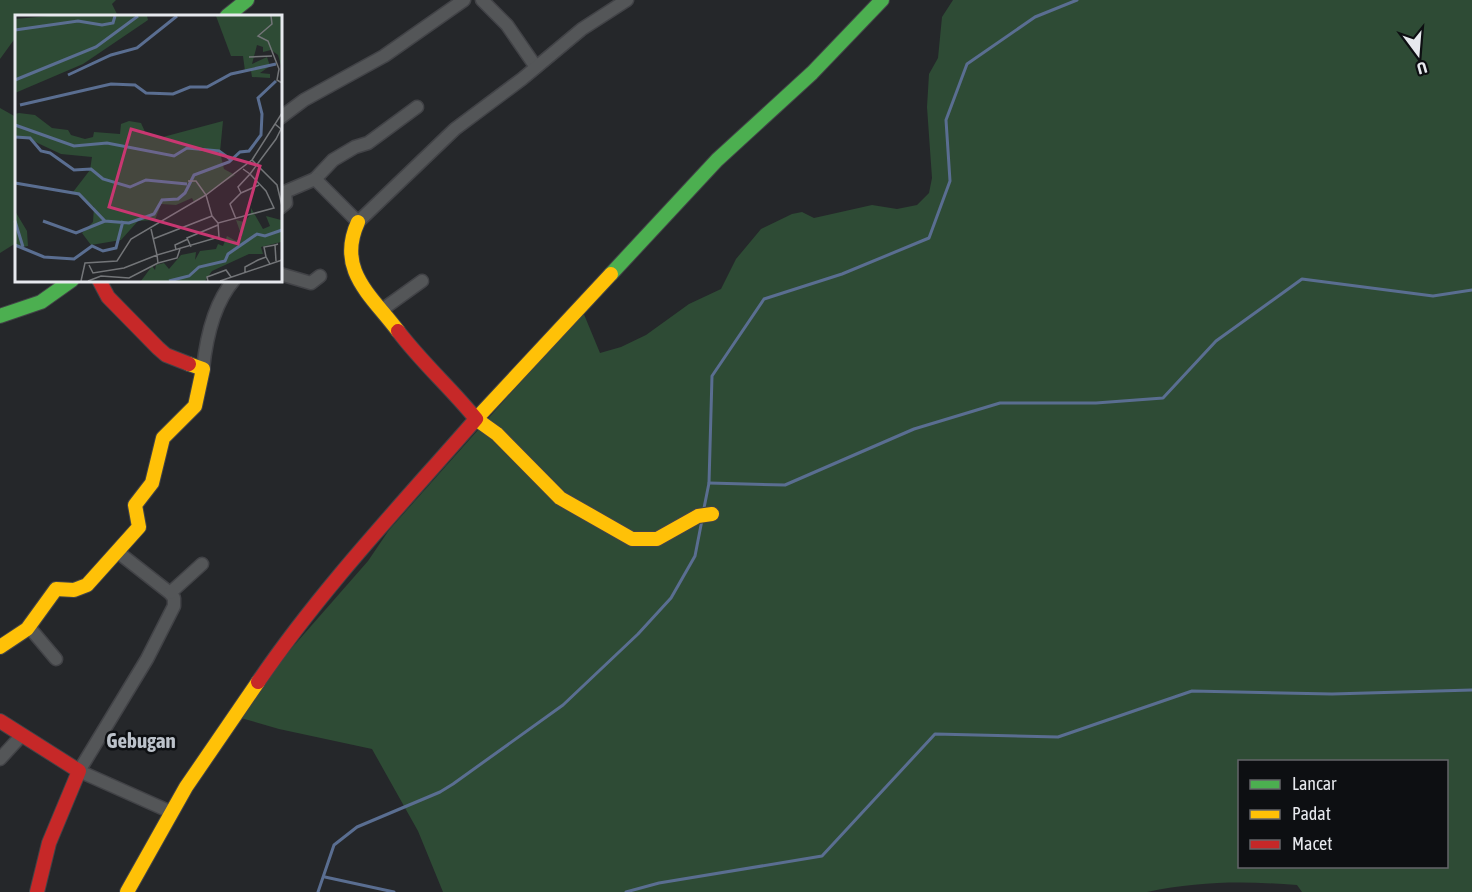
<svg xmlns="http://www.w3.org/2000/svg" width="1472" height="892" viewBox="0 0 1472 892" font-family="'Asap Condensed',sans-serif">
<rect width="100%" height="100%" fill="#25272a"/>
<!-- green -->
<g fill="#2e4b35" fill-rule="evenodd">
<path d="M0,0H116L112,4L118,16H16V37L0,59Z"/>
<path d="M953,0H1472V892H1302L1297,885C1244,881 1200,881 1147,892H443L418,831L372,749L279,729L241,718L283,658L368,561L389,530L583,312L600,353L621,347L646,335L689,304L721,289L736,259L761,229L792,214L802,212L814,218L872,205L897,209L917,205L929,193L932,178L927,107L929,74L938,58L942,17ZM1240,762H1446V866H1240Z"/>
<path d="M0,108L16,117V243L0,253Z"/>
</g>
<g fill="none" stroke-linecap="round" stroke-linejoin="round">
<!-- stream -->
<g stroke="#5a6e91" stroke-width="3">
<path d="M709,483L785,485L914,429L1000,403H1096L1163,398L1216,341L1302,279L1433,296L1472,290"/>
<path d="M704,508L709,483L712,376L764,299L842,274L929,238L950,181L946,120L967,64L1035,17L1077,0"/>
<path d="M325,877L394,892"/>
<path d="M318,892L334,845L357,827L440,792L453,784L563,705L638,634L671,598L695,556L702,520"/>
<path d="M626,892L659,883L822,856L935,734L1058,737L1192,691L1332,694L1472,690"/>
</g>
<defs>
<g id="street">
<path d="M482,0L507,25L536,67"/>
<path d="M280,118L304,100L384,56L464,0"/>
<path d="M315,179L333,160L355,147L368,143L417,107"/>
<path d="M280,194L315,179L358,222L455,129L522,79L582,29L627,0"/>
<path d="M280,208L286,203L285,194"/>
<path d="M280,274L311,283L320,276"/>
<path d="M383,309L422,281"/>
<path d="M203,369C206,340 214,303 234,280"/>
<path d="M119,553L170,593L174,598V606L147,659L79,771L171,812"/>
<path d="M170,593L202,564"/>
<path d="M29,627L56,659"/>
<path d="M0,759L21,736"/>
</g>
<g id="fast">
<path d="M227,16L247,0"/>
<path d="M611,274L717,160L812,73L882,0"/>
<path d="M0,316L41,302L72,280"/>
</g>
<g id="slow">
<path d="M358,222C336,270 371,295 398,331"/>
<path d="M611,274L476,419L497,434L560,498L632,539H657L698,516L712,514"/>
<path d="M0,647L27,629L56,589L74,590L87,585L139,527L135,505L152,483L163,438L195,406L203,369L189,364"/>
<path d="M127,892L186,787L258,682"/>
</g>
<g id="jam">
<path d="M99,280L108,297L158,348L166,355L189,364"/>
<path d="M258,682C322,588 401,505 476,419C451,388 422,363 398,331"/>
<path d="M0,721L79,771L49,843L37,892"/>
</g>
</defs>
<!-- street casing -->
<use href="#street" stroke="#424347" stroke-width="15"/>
<!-- fast casing -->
<use href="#fast" stroke="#424347" stroke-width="16"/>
<!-- slow casing -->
<use href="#slow" stroke="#424347" stroke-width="16"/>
<!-- jam casing -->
<use href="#jam" stroke="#424347" stroke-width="16"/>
<!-- street -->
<use href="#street" stroke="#545658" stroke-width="12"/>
<!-- fast -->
<use href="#fast" stroke="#4caf50" stroke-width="14"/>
<!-- slow -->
<use href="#slow" stroke="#ffc107" stroke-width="14"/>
<!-- jam -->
<use href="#jam" stroke="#c62828" stroke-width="14"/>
</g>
<g text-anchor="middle" stroke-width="5" stroke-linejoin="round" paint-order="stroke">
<!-- quarter labels -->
<g font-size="21" font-weight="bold" fill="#bcc2ca" stroke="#0d0f12">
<text x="141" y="748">Gebugan</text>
</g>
</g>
<!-- overview -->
<g transform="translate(15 15)">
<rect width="267" height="267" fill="#25272a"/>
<path d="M34,1H132L133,5L68,49L0,78V4ZM201,1H267V54L263,40L256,35L248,37V32L242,30L237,49L252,42L255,51L245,58L255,59V63L237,62L236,56H230L228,41H216ZM4,98L20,100L37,113L53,115L56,120L70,124L78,122L79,117L105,119L106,109L114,106L126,108L131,119L148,122L208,106L205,137L209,154L220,160L179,187L177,183L161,190L146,189L140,205L123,206L106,225L76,230L67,218L78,207L79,192L58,177L75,155L77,142L46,139L14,124L0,123V99ZM236,193L248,214L255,211L251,201L266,205V227L246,232L248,239H234L197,256L190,266H126L137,251L140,255L141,250L149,248L154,254L166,240L181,237L180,245L185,236L201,234L203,229L208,231L212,221L221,226L227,222L221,205L229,207L236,199ZM0,196L12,216L13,231L0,233Z" fill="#2e4b35"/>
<path fill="none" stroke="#5a6e91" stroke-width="3" d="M0,15L63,6L87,10L98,8L100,1M53,60L96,40L122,33L162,1M0,65L81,32L123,1M5,90L96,69L120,70L131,78L158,79L175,72H192L216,59L261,49M0,110L59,131L92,128L159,141L172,133L204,136L215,144M0,122L15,123L26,136L35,138L59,155L76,154L88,164L115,172L131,165L172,169M0,168L64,179L90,206L114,208L139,199L147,185L163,184L170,178L179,160L214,147L225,137L234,136L246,120L247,99L243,83L261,66M0,206L8,232M28,206L61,218L90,206M0,230L29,242L59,244L77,231L88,236L101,233L108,206M154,266L174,261L184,252L210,246L213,239L242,219L250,221L267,215"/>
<path fill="none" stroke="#737578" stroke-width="1.5" d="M256,1L257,9L243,21L253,26L264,54L262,65L267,68M234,42L257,41M237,145L260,109M226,178L223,172L235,159L228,154M197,201L191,180L237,145L262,170L267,191M221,204L215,189L226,178L244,170M138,224L197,201L203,208M176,232L172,223L203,210M161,235L160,230L173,224M251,242L249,232L260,230M261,246L260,230L263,229M143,248L162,243L165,234M74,250L78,258L109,253L142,240L136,214M230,257V252L243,245L251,242L255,249M66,266L70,248L102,246L116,224L191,180L181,166H173M73,266L86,261L114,263L143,248L142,240L204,222L203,208L259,193L251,176L235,159L261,124L266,114L260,109L267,98M193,266L192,262L211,255L216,262M205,266L267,245"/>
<path fill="#c83771" fill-opacity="0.15" stroke="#c83771" stroke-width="3" d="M116,114L245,151L223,229L94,192Z"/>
<rect width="267" height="267" fill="none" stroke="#e7e9ee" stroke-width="3"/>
</g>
<!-- legend -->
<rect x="1238" y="760" width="210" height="108" fill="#0d0f12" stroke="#64666a" stroke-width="1.5"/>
<rect x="1250" y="780" width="30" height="9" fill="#4caf50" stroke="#64666a" stroke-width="1.5"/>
<text x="1292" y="790" font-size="18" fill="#e7e9ee">Lancar</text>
<rect x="1250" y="810" width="30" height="9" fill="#ffc107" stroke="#64666a" stroke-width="1.5"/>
<text x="1292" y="820" font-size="18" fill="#e7e9ee">Padat</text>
<rect x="1250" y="840" width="30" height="9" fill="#c62828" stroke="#64666a" stroke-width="1.5"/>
<text x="1292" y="850" font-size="18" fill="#e7e9ee">Macet</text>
<!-- north arrow -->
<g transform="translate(1418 54) rotate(164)" stroke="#0d0f12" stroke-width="4.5" paint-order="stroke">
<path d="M0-4.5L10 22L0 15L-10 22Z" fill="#e7e9ee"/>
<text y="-9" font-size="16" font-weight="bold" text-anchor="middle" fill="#e7e9ee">U</text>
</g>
</svg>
